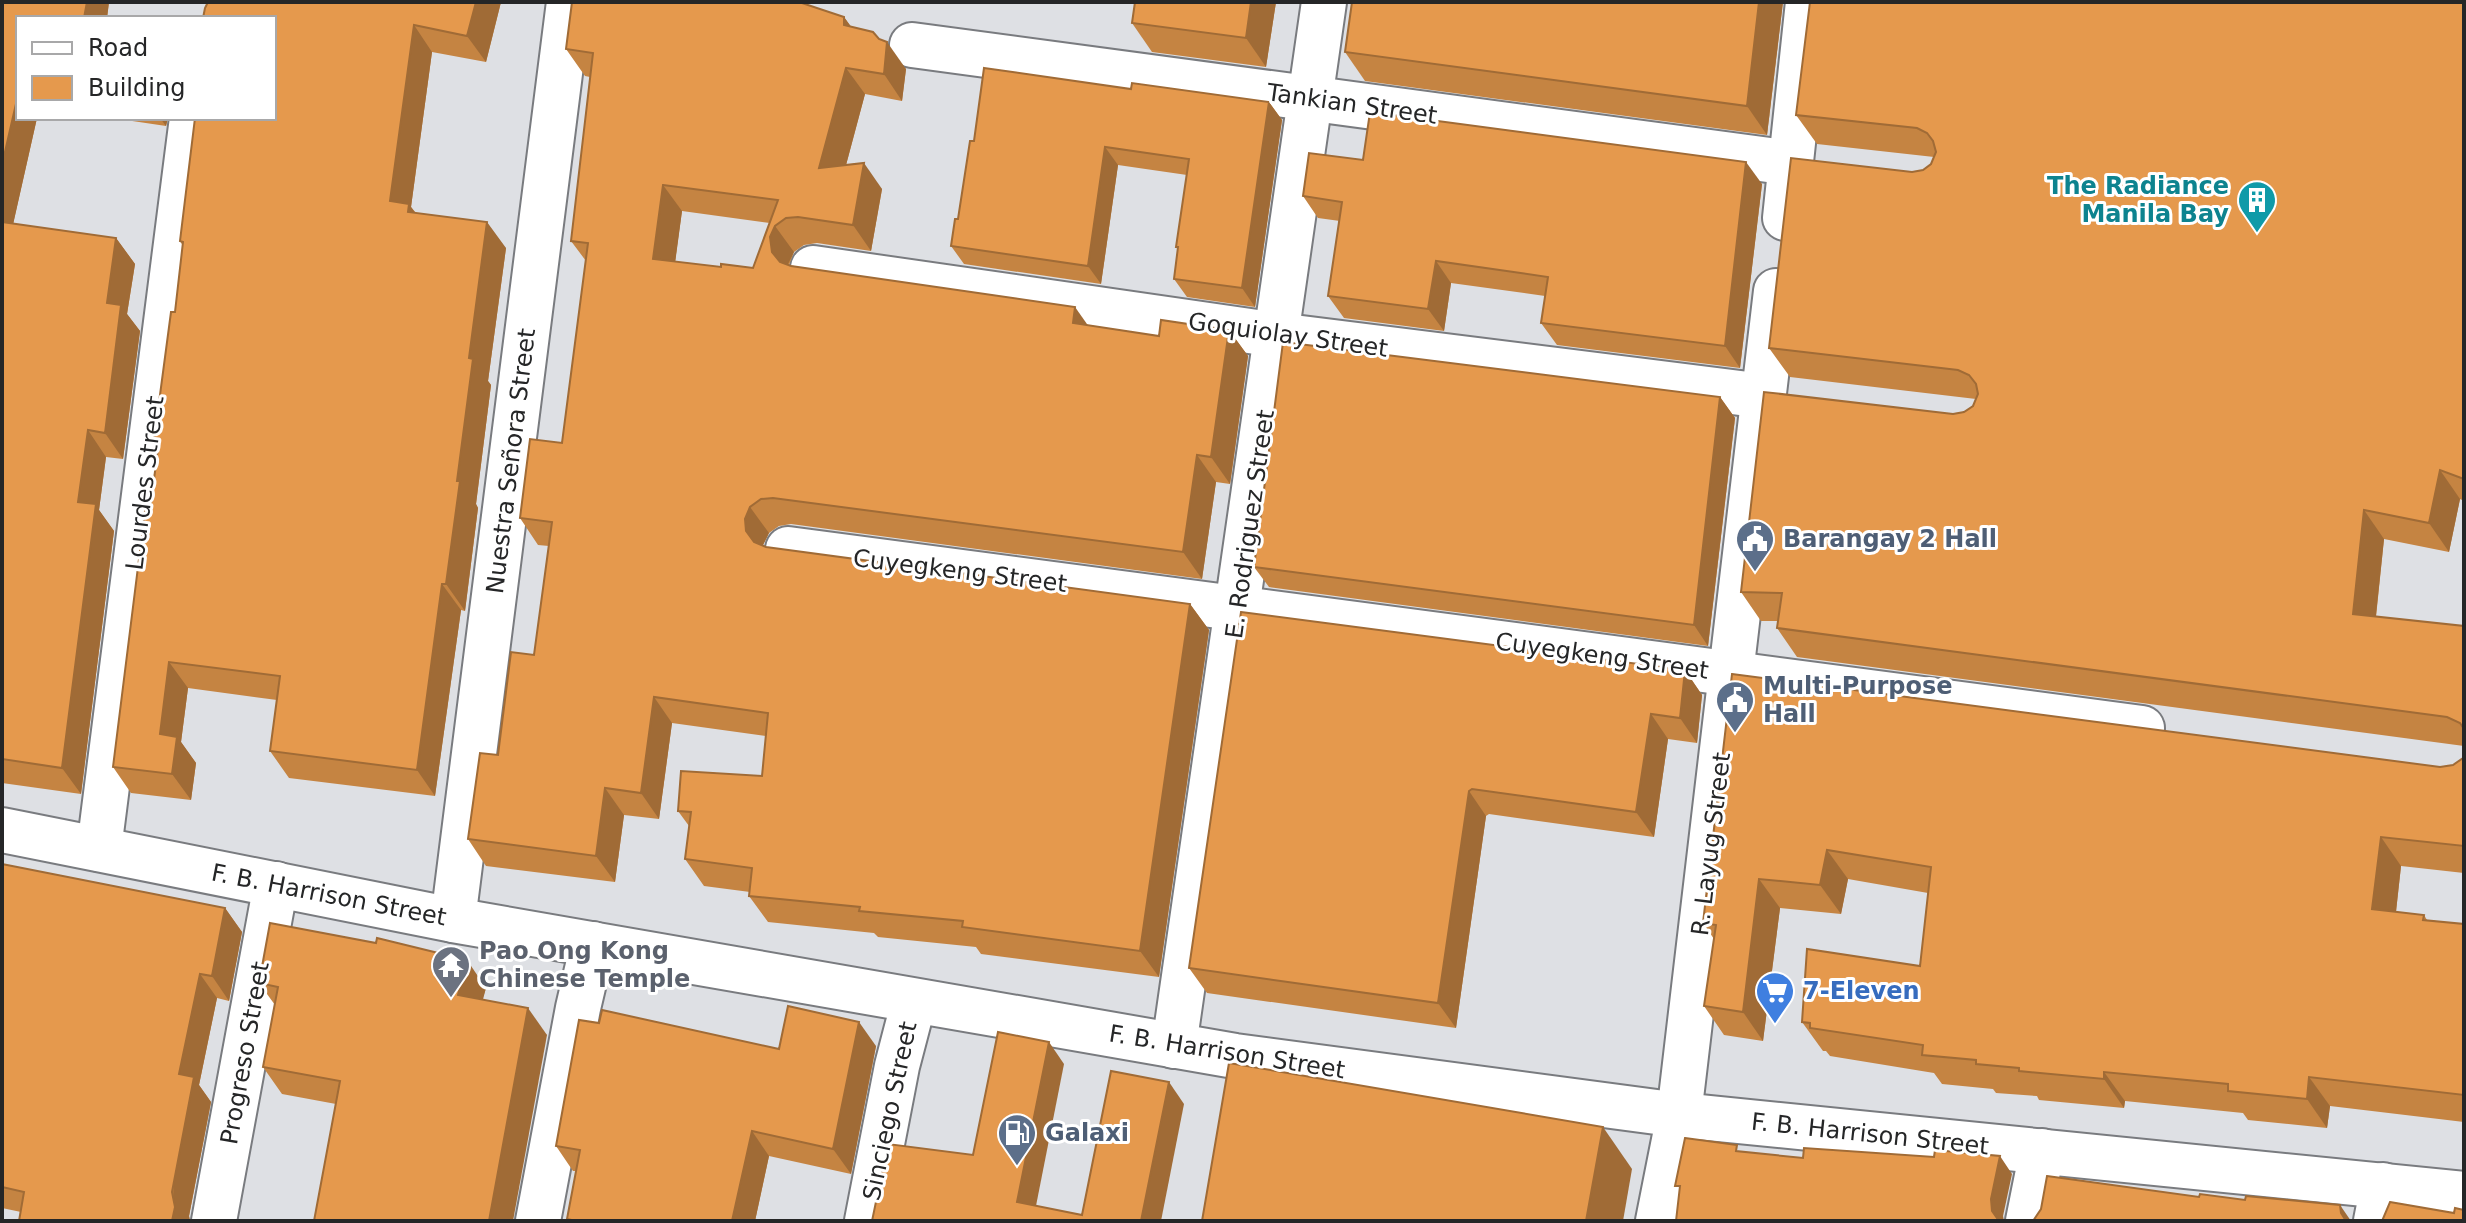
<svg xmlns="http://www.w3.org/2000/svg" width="2466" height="1223" viewBox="0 0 2466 1223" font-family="'DejaVu Sans',sans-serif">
<rect width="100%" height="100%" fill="#dee0e4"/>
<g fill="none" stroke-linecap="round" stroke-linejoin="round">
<defs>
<g id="minor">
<path d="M912,45L1791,163"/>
<path d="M1785,218L1808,2"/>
<path d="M813,268L1277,335L1764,396"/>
<path d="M788,549L2142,728"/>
<path d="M99,849L192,118"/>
<path d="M453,920L569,2"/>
<path d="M1174,1046L1324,2"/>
<path d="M214,1221L276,884"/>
<path d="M538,1221L578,1008L593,944"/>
<path d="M867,1221L897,1066L914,1001"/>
<path d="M1658,1221L1679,1115L1776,291"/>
<path d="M2028,1221L2042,1151"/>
<path d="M2376,1221L2383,1185"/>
</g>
<path id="secondary" d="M2,830L453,920L1235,1056L1679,1115L2464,1194"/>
</defs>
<!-- minor casing -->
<use href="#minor" stroke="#797b7f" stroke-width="48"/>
<!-- secondary casing -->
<use href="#secondary" stroke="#797b7f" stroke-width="48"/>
<!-- minor -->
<use href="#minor" stroke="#fff" stroke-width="44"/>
<!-- secondary -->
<use href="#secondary" stroke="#fff" stroke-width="44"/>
</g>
<!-- wall -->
<g fill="#c58442" fill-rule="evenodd">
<path d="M2,2H109L107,18H18V118H37L13,224L116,238L135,264L127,314L140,331L123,459L106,457L99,510L114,531L81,794L2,783Z"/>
<path d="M501,2L486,62L432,52L411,207L416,213L506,248L488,381L491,385L476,504L478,508L465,611L461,610L435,796L289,778L270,751L277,700L188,688L181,742L196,763L191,800L131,793L113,767L158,445L154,440L175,312L183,246L180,241L274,18Z"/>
<path d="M1276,2L1266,67L1152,52L1132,23Z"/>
<path d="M1352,2H1783L1767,135L1365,81L1345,52Z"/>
<path d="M2464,2V501L2460,499L2449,552L2384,539L2376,617L2464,626V746L1797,657L1777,628L1778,621H1761L1741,592L1953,414L1964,412L1973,406L1976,399L1790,377L1769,348L1912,172L1923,170L1931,164L1934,157L1817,144L1796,115Z"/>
<path d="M801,3L844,17L851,27L906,69L902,101L865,94L846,165L882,189L871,251L817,243L804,245L794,252L789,265L1088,325L1159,336L1229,330L1248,356L1230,484L1216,482L1202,579L791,524L779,526L769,533L763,545L766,547L1190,604L1209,630L1159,977L981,954L976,947L878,937L874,933L768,922L749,896L750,892L704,886L685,859L689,826L678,811L762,776L766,736L672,723L659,819L624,815L615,882L486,866L468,839L534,655L549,546L538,545L520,518L562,443L586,261L571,241L590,77L585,76L566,49ZM682,211L770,223L753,268L721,267L675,262Z"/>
<path d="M1131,89L1269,102L1282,120L1255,307L1187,297L1174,279L1178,250L1176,247L1187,175L1118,165L1101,284L964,264L951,246L958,219L974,141Z"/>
<path d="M112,118H168L166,126Z"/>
<path d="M1363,160L1762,184L1740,368L1557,345L1541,323L1545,296L1451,283L1444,331L1344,318L1328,296L1340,221L1318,218L1303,196Z"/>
<path d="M1720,397L1735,418L1708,646L1269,587L1254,567Z"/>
<path d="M1241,612L1685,670L1702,695L1697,743L1668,739L1654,837L1489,814L1486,816L1456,1028L1207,993L1189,968Z"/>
<path d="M1732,674L2440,767L2453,765L2463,758L2464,756V873L2401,866L2396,912L2424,915L2427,920L2464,924V1122L2330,1106L2327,1128L2248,1120L2243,1113L2125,1101L2124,1108L2039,1100L2037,1096L1996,1093L1993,1089L1942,1084L1934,1073L1830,1056L1826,1051H1823L1802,1022L1920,966L1928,893L1848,879L1841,914L1780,908L1763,1041L1724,1035L1704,1006L1714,939L1703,923Z"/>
<path d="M2,864L225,908L242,932L229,1001L217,998L199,1085L211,1102L189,1216L190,1221H19L21,1212L2,1208Z"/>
<path d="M259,983L486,988L482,1000L547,1035L336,1104L282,1094L263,1067L275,1005Z"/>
<path d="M599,1023L779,1049L876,1046L851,1174L769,1156L755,1221H568L567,1219L576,1171H573L556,1146Z"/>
</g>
<!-- shaded-wall -->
<g fill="#a06b36">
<path d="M87,2H109L107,18H84Z"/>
<path d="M476,2H501L486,62L467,36Z"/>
<path d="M1251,2H1276L1266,67L1246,38Z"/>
<path d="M1759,2H1783L1767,135L1747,106Z"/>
<path d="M844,17L863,43L844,25Z"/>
<path d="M414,25L432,52L411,207L428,230L390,201Z"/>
<path d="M887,42L906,69L902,101L884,74Z"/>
<path d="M846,68L865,94L838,195L819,168Z"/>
<path d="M18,95V118H37L8,247L2,239V165Z"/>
<path d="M1269,102L1282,120L1255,307L1242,288Z"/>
<path d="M160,118H168L166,126Z"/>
<path d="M1105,147L1118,165L1101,284L1088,266Z"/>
<path d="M1746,162L1762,184L1740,368L1725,346Z"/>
<path d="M864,163L882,189L871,251L853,225Z"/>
<path d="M663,185L682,211L672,286L653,259Z"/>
<path d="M487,222L506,248L488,381L491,385L476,504L478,508L465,611L446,584L469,358Z"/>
<path d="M775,226L794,252L788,264L790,278L772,252L770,237Z"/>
<path d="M116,238L135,264L127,314L140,331L123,459L105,433L107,303Z"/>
<path d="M1436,261L1451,283L1444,331L1428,309Z"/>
<path d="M1075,307L1094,334L1073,323Z"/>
<path d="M1229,330L1248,356L1230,484L1211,457Z"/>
<path d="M1720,397L1735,418L1708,646L1694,625Z"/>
<path d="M88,430L106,457L99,510L114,531L81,794L62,768L78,502Z"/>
<path d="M1197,455L1216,482L1202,579L1183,552Z"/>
<path d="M2440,470L2460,499L2449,552L2429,523Z"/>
<path d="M750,507L769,533L763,545L765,558L746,531L745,519Z"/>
<path d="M2364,510L2384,539L2373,643L2353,614Z"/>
<path d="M442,584L461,610L435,796L417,770Z"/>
<path d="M1190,604L1209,630L1159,977L1140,951Z"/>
<path d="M169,662L188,688L181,742L196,763L191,800L172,774L160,734Z"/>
<path d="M1685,670L1702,695L1697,743L1680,718Z"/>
<path d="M654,697L672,723L659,819L641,793Z"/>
<path d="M1651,714L1668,739L1654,837L1636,812Z"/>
<path d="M605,788L624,815L615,882L596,856Z"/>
<path d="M1469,791L1486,816L1456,1028L1438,1003Z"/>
<path d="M2381,837L2401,866L2393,938L2372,909Z"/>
<path d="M1827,850L1848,879L1841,914L1820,885Z"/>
<path d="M1759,879L1780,908L1763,1041L1743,1012Z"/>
<path d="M225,908L242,932L229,1001L212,976Z"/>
<path d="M467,960L486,988L477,1022L458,995Z"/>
<path d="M200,974L217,998L199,1085L211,1102L189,1216L190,1221H172L179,1074Z"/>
<path d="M528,1008L547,1035L513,1221H489Z"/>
<path d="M859,1022L876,1046L851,1174L833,1149Z"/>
<path d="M1049,1042L1064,1064L1033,1221L1017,1202Z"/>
<path d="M2104,1072L2125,1101L2124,1108L2104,1079Z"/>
<path d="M2309,1077L2330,1106L2327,1128L2307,1099Z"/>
<path d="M1169,1082L1184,1104L1161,1221H1141Z"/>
<path d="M1603,1127L1632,1169L1623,1221H1586Z"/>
<path d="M752,1131L769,1156L755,1221H732Z"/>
<path d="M2000,1156L2012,1174L2003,1216L2004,1221H1999L1992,1211L1991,1199Z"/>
<path d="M2340,1205L2351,1221H2346L2341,1213Z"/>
</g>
<!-- building -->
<g fill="#e5994d" stroke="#a06b36" stroke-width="2" fill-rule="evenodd">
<path d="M2,2H87L84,18H18V95L2,165Z"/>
<path d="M208,2H476L467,36L414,25L390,201L409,204L408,212L487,222L469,358L473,359L457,481H460L446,584H442L417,770L270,751L280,676L169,662L160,734L177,737L172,774L113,767L145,511H150L159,440H154L171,312H175L183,242L180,241L195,118H274V18H203L205,8Z"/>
<path d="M572,2H799L844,17V25L873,32L879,39L887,42L884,74L846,68L819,168L864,163L853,225L798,217L786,218L775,226L770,237L772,252L780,262L791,266L1075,307L1073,323L1159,336L1161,320L1229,330L1211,457L1197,455L1183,552L773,498L761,499L750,507L745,519L746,531L754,542L766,547L1190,604L1140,951L962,927L963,921L859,911L860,907L749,896L752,868L685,859L691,812L678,811L681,771L762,776L768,713L654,697L641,793L605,788L596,856L468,839L480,753L498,755L511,652L534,655L552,522L520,518L530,439L562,443L588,243L571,241L593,53L566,49ZM663,185L778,200L753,268L721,264V267L653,259Z"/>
<path d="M1135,2H1251L1246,38L1132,23Z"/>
<path d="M1352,2H1759L1747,106L1345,52Z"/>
<path d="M1810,2H2464V479L2440,470L2429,523L2364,510L2353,614L2464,626V729L2460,723L2447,717L1777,628L1782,593L1741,592L1764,392L1953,414L1964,412L1973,406L1978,394L1976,384L1969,375L1958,370L1769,348L1791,158L1912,172L1923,170L1931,164L1936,152L1933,141L1927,133L1917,128L1796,115Z"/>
<path d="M984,68L1131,89L1132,83L1269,102L1242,288L1174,279L1178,247H1176L1189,159L1105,147L1088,266L951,246L955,219H958L970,141H974Z"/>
<path d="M1370,112L1746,162L1725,346L1541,323L1548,277L1436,261L1428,309L1328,296L1342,202L1303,196L1309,153L1363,160Z"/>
<path d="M2,222L116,238L107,303L121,305L105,433L88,430L78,502L96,504L62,768L2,759Z"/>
<path d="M1283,342L1720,397L1694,625L1254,567Z"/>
<path d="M1241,612L1685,670L1680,718L1651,714L1636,812L1472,789L1469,791L1438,1003L1189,968Z"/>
<path d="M1732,674L2440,767L2453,765L2463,758L2464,756V846L2381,837L2372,909L2424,915L2423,920L2464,924V1095L2309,1077L2307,1099L2228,1091V1084L2104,1072V1079L2019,1071V1068L1976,1064V1060L1922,1055L1923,1045L1810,1028V1023L1802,1022L1807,949L1920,966L1931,867L1827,850L1820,885L1759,879L1743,1012L1704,1006L1716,925L1703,923Z"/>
<path d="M2,864L225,908L212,976L200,974L179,1074L194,1077L172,1192L175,1207L172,1221H19L24,1192L2,1187Z"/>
<path d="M270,923L376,943L377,938L467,960L458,995L528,1008L489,1221H314L340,1081L263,1067L278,987L259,983Z"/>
<path d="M788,1006L859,1022L833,1149L752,1131L732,1221H576L567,1219L580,1150L556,1146L579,1020L599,1023L602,1010L779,1049Z"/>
<path d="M998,1032L1049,1042L1017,1202L1082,1215L1111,1071L1169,1082L1141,1221H872L888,1144L973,1155Z"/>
<path d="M1229,1063L1603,1127L1586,1221H1202Z"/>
<path d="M1685,1138L1737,1145L1736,1151L1803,1158L1804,1148L1934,1157L1935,1150L2000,1156L1991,1199L1992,1211L1999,1221H1676L1680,1186H1675Z"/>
<path d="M2047,1176L2199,1197L2200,1194L2245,1200L2246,1196L2340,1205L2341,1213L2346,1221H2033L2041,1209Z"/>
<path d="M2390,1202L2454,1213L2455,1208L2464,1210V1221H2382Z"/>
</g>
<!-- icons -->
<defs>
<symbol id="building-pin" viewBox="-11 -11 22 30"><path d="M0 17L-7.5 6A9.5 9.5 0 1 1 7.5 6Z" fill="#0f9aa8" stroke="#fff"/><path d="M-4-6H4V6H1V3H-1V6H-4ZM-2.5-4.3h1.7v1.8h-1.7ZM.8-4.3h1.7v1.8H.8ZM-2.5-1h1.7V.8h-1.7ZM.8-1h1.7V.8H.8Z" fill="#fff"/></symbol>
<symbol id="civic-pin" viewBox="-11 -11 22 30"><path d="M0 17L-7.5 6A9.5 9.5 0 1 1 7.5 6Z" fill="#5c6f8a" stroke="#fff"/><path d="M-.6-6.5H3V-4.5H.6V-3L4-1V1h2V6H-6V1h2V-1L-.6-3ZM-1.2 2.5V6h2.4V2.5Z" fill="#fff"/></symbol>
<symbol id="temple-pin" viewBox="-11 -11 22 30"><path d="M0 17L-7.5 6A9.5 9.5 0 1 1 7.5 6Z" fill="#6b7280" stroke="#fff"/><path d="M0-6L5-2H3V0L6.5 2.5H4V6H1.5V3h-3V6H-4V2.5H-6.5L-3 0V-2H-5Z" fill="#fff"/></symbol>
<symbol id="supermarket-pin" viewBox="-11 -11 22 30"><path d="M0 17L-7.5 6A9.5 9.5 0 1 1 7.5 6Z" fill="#3f7fe0" stroke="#fff"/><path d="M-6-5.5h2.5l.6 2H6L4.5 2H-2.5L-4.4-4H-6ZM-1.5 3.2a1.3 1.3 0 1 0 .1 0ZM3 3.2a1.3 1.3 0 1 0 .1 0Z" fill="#fff"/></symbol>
<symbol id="fuel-pin" viewBox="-11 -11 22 30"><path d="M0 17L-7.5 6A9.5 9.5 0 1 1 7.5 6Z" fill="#5c6f8a" stroke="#fff"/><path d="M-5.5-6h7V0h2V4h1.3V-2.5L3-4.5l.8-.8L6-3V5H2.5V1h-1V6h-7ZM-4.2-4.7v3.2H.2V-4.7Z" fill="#fff"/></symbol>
</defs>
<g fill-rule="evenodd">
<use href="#building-pin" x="2235" y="178" width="44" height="60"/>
<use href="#civic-pin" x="1733" y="517" width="44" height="60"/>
<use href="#civic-pin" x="1713" y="678" width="44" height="60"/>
<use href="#temple-pin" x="429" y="943" width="44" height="60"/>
<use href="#supermarket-pin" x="1753" y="969" width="44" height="60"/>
<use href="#fuel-pin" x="995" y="1111" width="44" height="60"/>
</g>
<g text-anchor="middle" stroke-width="6" stroke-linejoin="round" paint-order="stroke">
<!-- street labels -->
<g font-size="24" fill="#252627" stroke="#fff">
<text transform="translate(1352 104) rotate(8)" y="8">Tankian Street</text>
<text transform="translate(1288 335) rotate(8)" y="8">Goquiolay Street</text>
<text transform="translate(511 461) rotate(-83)" y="8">Nuestra Señora Street</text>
<text transform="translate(145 483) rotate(-83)" y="8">Lourdes Street</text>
<text transform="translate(1250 524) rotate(-82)" y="8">E. Rodriguez Street</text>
<text transform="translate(960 571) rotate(7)" y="8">Cuyegkeng Street</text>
<text transform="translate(1602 656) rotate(8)" y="8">Cuyegkeng Street</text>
<text transform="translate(1711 844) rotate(-83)" y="8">R. Layug Street</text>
<text transform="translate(329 895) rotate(11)" y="8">F. B. Harrison Street</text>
<text transform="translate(1227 1052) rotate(9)" y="8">F. B. Harrison Street</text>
<text transform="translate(245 1053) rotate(-80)" y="8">Progreso Street</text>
<text transform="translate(890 1111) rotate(-78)" y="8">Sinciego Street</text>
<text transform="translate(1870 1134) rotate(6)" y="8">F. B. Harrison Street</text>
</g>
<!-- culture labels -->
<g font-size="24" font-weight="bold" fill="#0d838f" stroke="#fff" text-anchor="end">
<text x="2229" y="194">The Radiance<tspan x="2229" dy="28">Manila Bay</tspan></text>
</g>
<!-- service labels -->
<g font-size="24" font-weight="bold" fill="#4e5e75" stroke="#fff" text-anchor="start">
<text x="1783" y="547">Barangay 2 Hall</text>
<text x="1763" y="694">Multi-Purpose<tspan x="1763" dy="28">Hall</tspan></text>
<text x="1045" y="1141">Galaxi</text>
</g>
<!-- worship labels -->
<g font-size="24" font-weight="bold" fill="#5b616d" stroke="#fff" text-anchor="start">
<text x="479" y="959">Pao Ong Kong<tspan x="479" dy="28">Chinese Temple</tspan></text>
</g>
<!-- shop labels -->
<g font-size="24" font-weight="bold" fill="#366cbe" stroke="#fff" text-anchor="start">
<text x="1803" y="999">7-Eleven</text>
</g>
</g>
<!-- border -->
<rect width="2466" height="1223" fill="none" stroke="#252627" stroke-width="8"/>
<!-- legend -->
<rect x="16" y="16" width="260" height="104" fill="#ffffff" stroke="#a8a8a9" stroke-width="2"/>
<rect x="32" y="42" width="40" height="12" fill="#ffffff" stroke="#a8a8a9" stroke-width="2"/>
<text x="88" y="56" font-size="24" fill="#252627">Road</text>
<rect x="32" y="76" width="40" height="24" fill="#e5994d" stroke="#a8a8a9" stroke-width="2"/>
<text x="88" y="96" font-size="24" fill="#252627">Building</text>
</svg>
